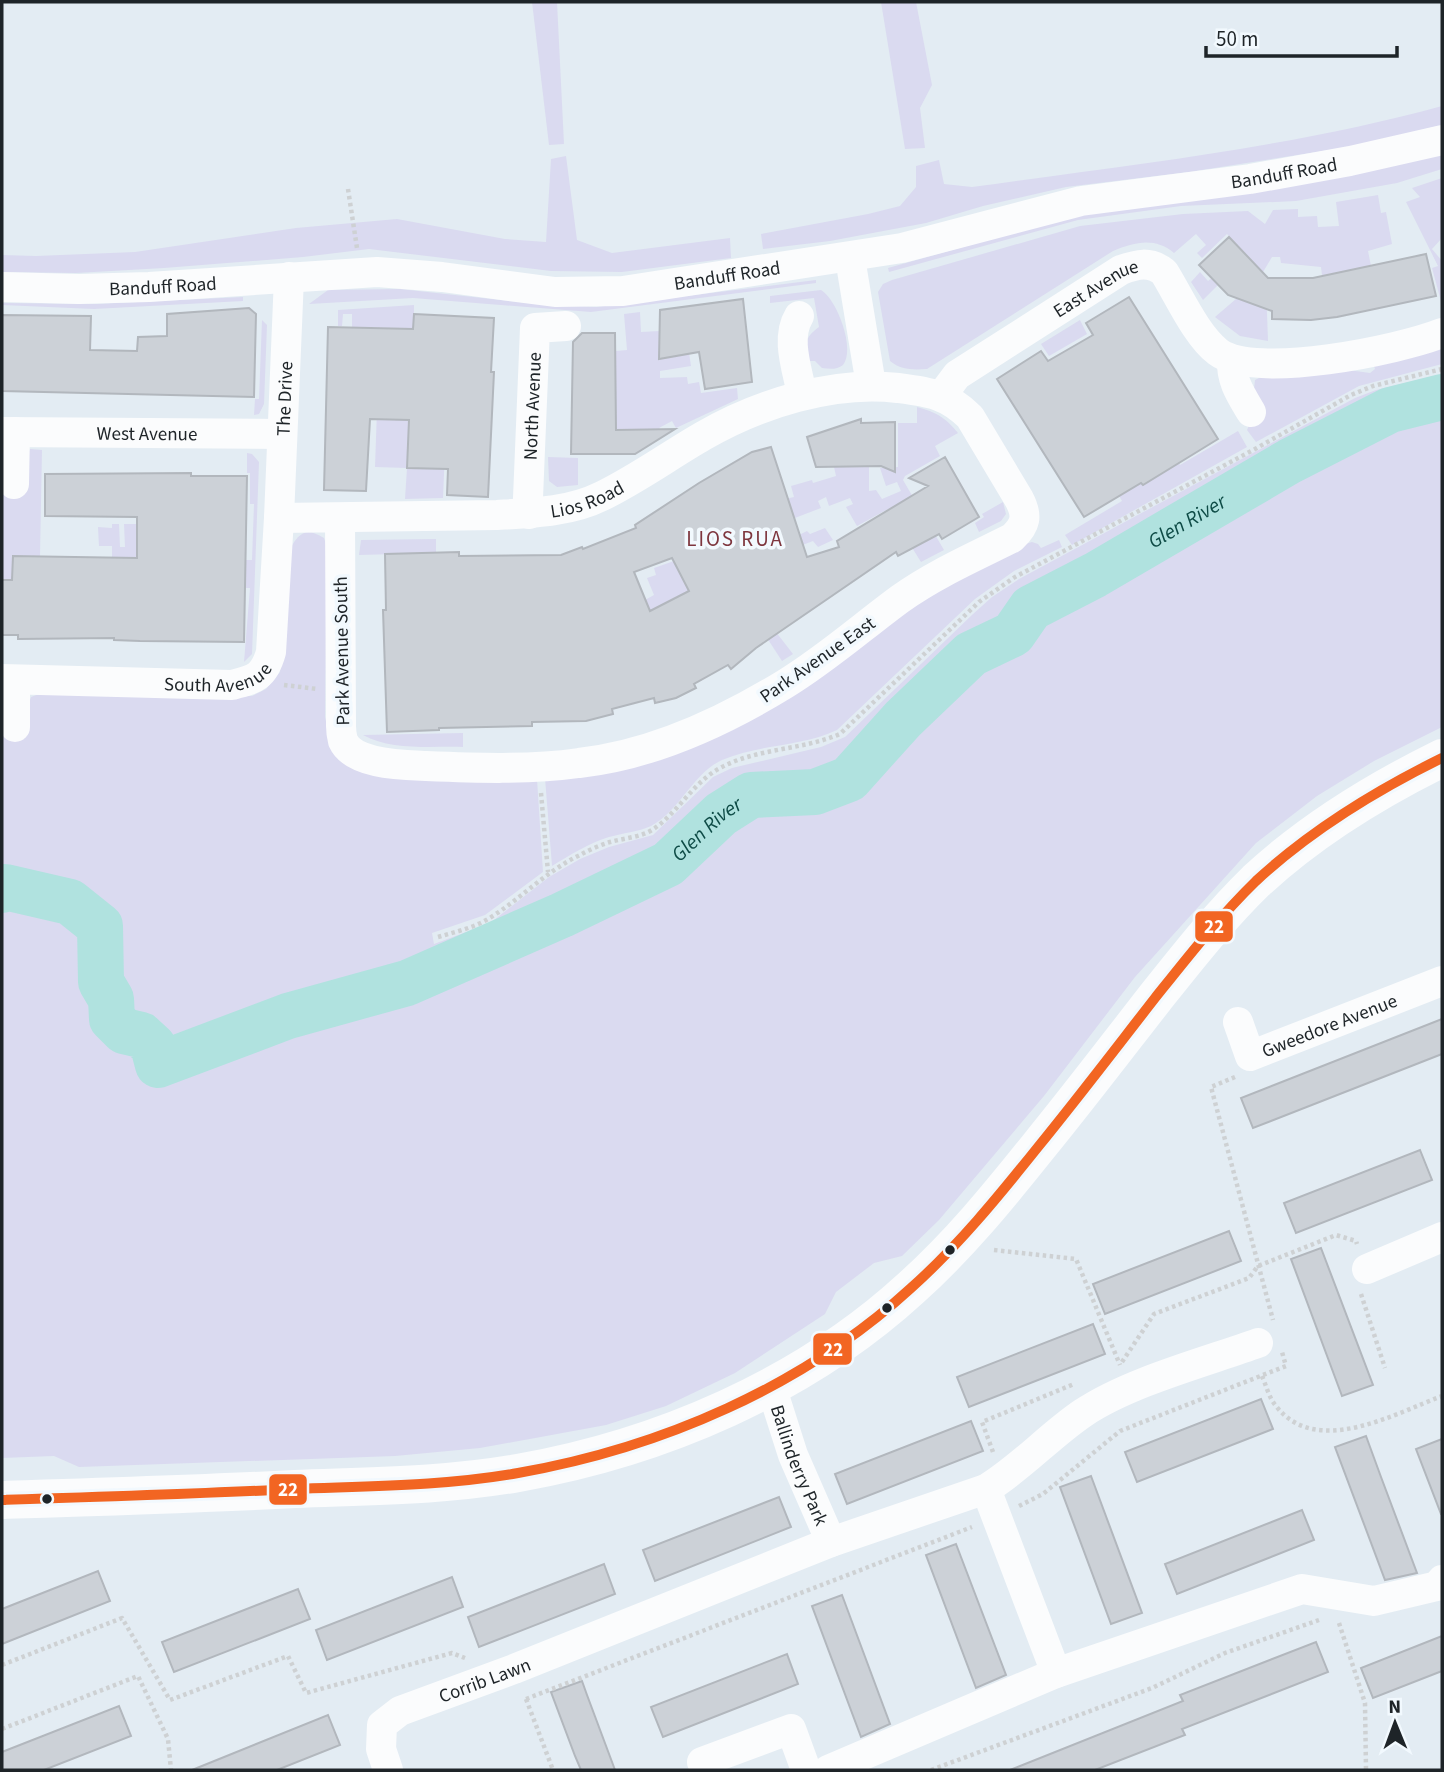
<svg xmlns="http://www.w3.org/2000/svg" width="1444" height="1772" viewBox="0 0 1444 1772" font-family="'Source Sans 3',sans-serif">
<rect width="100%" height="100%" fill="#e3ecf3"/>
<!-- green -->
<g fill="#dadaf0">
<path d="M532,2H557L564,144L549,145Z"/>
<path d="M881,2H916L932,85L920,108L925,148L905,149Z"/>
<path d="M1442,106V125L1355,146L1189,172L1066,187L983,206L926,223L830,241L763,249L761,234L868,214L900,206L916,187V166L939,160L944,184L972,187C1129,165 1289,148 1442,106Z"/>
<path d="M1442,153V169L1397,183L1296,201L1181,206L1078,220L889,272L888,268L1077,215Z"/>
<path d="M566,156L577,240L612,253L730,238L731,258L622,272L551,271L369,249L303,257L164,268L76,273L2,272V255L36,256L135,252L296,228L397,219L505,239L546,242L551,159Z"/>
<path d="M1442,178V238L1432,249L1442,261V305L1432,268L1438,266L1406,202L1420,197L1412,188Z"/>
<path d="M1378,195L1381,213L1386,212L1392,244L1368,251L1371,266L1324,275H1322L1321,267L1281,263L1280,257H1272L1263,272L1227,234L1202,258L1197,253L1206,245L1196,234L1174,253C1155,237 1135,242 1113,251L927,369C913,370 901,370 890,361L878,292L883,284L892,280L1080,226L1183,214L1248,211L1265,224L1273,210L1298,209V217L1317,216L1318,227L1339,226L1336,202Z"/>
<path d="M1200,272L1208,281L1213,277L1219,284L1203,300L1191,282Z"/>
<path d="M816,280V283L591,312L413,298L309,304L328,290L400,289L529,303L596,307Z"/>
<path d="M1257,281L1266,285L1268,341L1240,336L1215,317Z"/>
<path d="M821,290C837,299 856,350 843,365C837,370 829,369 822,368L815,361H808C805,344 804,338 819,327L814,298L770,303V296Z"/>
<path d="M243,297V301L94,309L2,305V303L96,304Z"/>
<path d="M414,305V321L439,339L352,328V314H343L342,326H338V310Z"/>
<path d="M640,312L641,332L659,331L660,326L688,346L691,366L660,371V378L687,377L688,384L699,382L701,393L737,388L738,399L676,428L672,421L659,428L660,430H616V351L627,350L624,314Z"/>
<path d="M262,320L267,325L264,404L259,414L254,415L255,399H259Z"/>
<path d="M1080,320L1087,334L1049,356L1041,344Z"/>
<path d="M1442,345V364L1359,386L1256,442L1247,430L1250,423L1255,380L1265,375L1341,369L1370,373L1375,369L1373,363Z"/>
<path d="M1442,374V727L1374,761L1317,796L1256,843L1135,977L1044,1096L939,1220L902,1256L874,1263L836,1292L825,1314L735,1373L666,1406L606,1425L480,1448L395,1456L79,1467L54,1456L2,1458V694L27,708L31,697L42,693L252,696L266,689L280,672L289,551C298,534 305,526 324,538L327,547L325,717L332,750L537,779L543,872L485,915L432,933L434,944L490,923L549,877L580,859L609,847L653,835L713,777L732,768L821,747L845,737L973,614L992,597L1019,579L1355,398L1376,390Z"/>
<path d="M917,407C936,412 946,418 958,433L935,446L940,456L905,476L903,480L944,550L921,562L888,509L857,526L846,507L853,504L850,498L829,506L826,497L818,501L821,508L787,521L793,538L807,531L810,534L825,528L833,540L818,547L813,541L800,546L809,559L797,568L780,500L794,497L791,486L812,480L813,483L836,476L834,467L869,466V491L876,490L882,499L901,491L897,482L886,486L880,468L898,467V423H917Z"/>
<path d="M377,409L446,427L443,498L405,499L407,468L375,467Z"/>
<path d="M1238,431L1247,447L1072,545L1065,535L1122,501L1108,476L1160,433L1180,465Z"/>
<path d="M30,449L42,450L40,556L38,557L52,568L53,556L78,557V566L38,580H2V460L26,458Z"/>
<path d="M247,453L252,454L259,462L252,654L244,662L250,588H230L135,558L112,557V546H99L98,527L112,528V524H119L120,547H125L124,524H138L236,560H252L254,504H250V473H247Z"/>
<path d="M548,457L578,458V485L557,487L549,481Z"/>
<path d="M1003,502L1006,514L1001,521L979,532L975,523L984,517L982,514Z"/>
<path d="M436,539V553L359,555L361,540Z"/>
<path d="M1059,540L1062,547L1014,571L975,599L837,730C801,747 759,744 722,760C692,774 680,811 651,826C638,832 623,833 609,837C589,843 570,855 552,866L545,778L591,772L1022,545L1032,542L1038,544L1041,548Z"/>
<path d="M674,561L690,590L642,633L645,600L654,595L647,578L656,575L654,568Z"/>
<path d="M776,632L793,654L782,661L767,638Z"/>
<path d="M463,733V747C432,746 391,751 363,735Z"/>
</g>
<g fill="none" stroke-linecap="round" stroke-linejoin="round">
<!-- river -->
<path stroke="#b0e2df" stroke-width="46" id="s1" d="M2,890L5,887L70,902L100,926L101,982L111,999L112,1019L124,1031L141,1035L153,1046L158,1065L288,1016L407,983L562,915L668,864L721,814L751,795L815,792L849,779L903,719L971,654L1013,634L1031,608L1095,575L1290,461L1390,410L1442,397"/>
</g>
<!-- building -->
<g fill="#ccd1d7" stroke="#b2b7bd" stroke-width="2" fill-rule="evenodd">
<path d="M1229,237L1268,278H1313L1426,254L1436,296L1337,317L1311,320L1272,319V311L1228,295L1199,265Z"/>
<path d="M1129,297L1218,439L1143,485L1141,483L1084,517L997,379L1041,351L1048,361L1093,335L1086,323Z"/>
<path d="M743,299L752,382L705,389L699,352L659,359L660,310Z"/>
<path d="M249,308L256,314L254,397L2,391V315L91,316L90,350L137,351L138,337L167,336V314Z"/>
<path d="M414,314L494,318L491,372H494L488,497L447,495L448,469L407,468L409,420L370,419L366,491L324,490L328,327L413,329Z"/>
<path d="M582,333H615L616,430L675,429L635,454H571L573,342Z"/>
<path d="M861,419V423L895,422V472L881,466L816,467L807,437Z"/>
<path d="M771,447L807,557L839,547L837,541L928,486L909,478L945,457L979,517L942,539L939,534L898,556L896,552L756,648L731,669L728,665L694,684L696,688L676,698L655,703L654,698L612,709L613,714L586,721L532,722V726L439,728V730L387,732L383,610H386L385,554L459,552V556L561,555L582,547L583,549L636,528L635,525L699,483L752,452ZM672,558L689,591L650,611L634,572Z"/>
<path d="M191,473V476H247L244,642L140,641L114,640V638L18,639V635H2V580H12L13,556L137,558V517L45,516V474Z"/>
<path d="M1442,1019V1054L1253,1128L1241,1098Z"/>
<path d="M1420,1150L1432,1180L1296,1233L1284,1203Z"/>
<path d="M1229,1231L1241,1261L1105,1314L1093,1284Z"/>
<path d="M1321,1248L1373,1385L1342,1396L1291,1259Z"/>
<path d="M1093,1324L1105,1354L969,1407L957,1377Z"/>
<path d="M1261,1399L1273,1429L1137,1482L1125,1452Z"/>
<path d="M971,1421L983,1451L847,1504L835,1474Z"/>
<path d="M1366,1436L1381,1477L1417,1573L1385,1580L1335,1447Z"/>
<path d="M1442,1439V1514H1441L1416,1449Z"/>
<path d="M1091,1476L1142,1613L1111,1624L1060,1487Z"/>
<path d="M779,1497L791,1527L655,1581L643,1550Z"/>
<path d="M1302,1510L1314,1540L1177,1594L1165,1564Z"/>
<path d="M956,1544L1006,1675L976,1688L926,1555Z"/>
<path d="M604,1564L615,1594L479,1647L468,1617Z"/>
<path d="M98,1571L110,1601L2,1644V1609Z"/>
<path d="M452,1577L463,1607L327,1660L316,1630Z"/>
<path d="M298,1589L310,1619L174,1672L162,1642Z"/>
<path d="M842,1595L890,1724L861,1737L812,1606Z"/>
<path d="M1442,1636V1671L1373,1698L1361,1668Z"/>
<path d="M1316,1642L1328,1672L1182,1729L1185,1735L1095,1770H1010L1183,1701L1180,1695Z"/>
<path d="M787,1654L798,1684L663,1737L651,1707Z"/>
<path d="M582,1681L587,1695L615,1770H581L575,1756L551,1692Z"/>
<path d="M119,1706L131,1736L44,1770H2V1752Z"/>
<path d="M328,1715L340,1745L277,1770H192Z"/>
</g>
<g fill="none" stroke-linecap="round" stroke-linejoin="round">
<!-- path -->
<g stroke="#ced1d3" stroke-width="4.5" stroke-dasharray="3.5 3.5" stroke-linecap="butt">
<path d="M348,189L357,248"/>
<path d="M284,685L317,689"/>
<path d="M541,793L548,872"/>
<path d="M438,937C455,932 473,928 488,919C521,899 546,871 580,855C589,850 600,845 610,842C625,838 643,837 655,828C680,810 694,781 722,767C758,748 803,750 840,734L979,602L1015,577L1255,449L1351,395L1373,386L1442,369"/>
<path d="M1235,1077L1211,1087L1273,1320"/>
<path d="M994,1250L1076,1259L1120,1365"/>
<path d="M1361,1294L1385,1368"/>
<path d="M1122,1362L1154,1314L1249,1278L1258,1266L1336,1235L1356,1241L1357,1244"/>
<path d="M1262,1376C1266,1385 1269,1398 1276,1406C1316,1458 1394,1414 1442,1396"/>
<path d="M993,1452L982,1422L1074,1384"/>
<path d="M1019,1506L1043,1494L1120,1431L1286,1366L1282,1352"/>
<path d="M1339,1623L1365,1703L1366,1770"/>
<path d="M2,1665L122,1618L170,1700L288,1656L306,1693L452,1653L465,1658"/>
<path d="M526,1699L972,1527"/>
<path d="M526,1699L553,1770"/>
<path d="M2,1729L138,1676L168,1739L171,1770"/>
<path d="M931,1770L1152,1688L1225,1653L1319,1620"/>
</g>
<!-- street -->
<g stroke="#fbfcfd" stroke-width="30">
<path d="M850,258L871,385"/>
<path id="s2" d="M2,287L79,289L149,287L377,272L442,277L555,292L623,291L902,248L1081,201L1250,179L1350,161L1442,140"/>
<path d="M799,316C785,339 798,371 802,395"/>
<path d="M1232,360C1231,381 1241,395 1251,412"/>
<path id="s3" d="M942,395L957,375L1121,270C1138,264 1149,261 1164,272C1179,296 1196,335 1218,352C1255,380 1399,350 1442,333"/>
<path id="s4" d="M2,432L281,434"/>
<path d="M14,484L15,432"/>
<path id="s5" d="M529,514L528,498L535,328L566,326"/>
<path id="s6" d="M279,518L497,515C532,513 570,512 602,496C637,479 670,455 703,436C758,404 834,380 898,388C929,392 947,394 970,417L1019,499C1028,516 1026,525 1012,538C974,557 935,574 900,599C862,627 826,659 785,684C723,722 653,755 579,763C529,770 476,768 426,766C404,765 354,765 343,741C342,737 341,730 341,726L340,518"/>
<path id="s7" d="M2,679L232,685C255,679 264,677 271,652L279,518L289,277"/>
<path d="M15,680V727"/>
<path id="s8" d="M1238,1022L1250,1056L1442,981"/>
<path d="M1367,1269L1442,1237"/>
<path id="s9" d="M771,1386L793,1455L831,1542"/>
<path d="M986,1489L1056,1673"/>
<path d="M702,1762L791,1729L806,1770"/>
<path id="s10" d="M388,1770L381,1749L382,1725L400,1711L514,1669L831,1542L986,1489C1021,1468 1049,1436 1083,1413C1129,1382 1205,1362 1258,1343"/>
<path d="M828,1770L1056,1673L1302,1589L1374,1601L1437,1586L1442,1580"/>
</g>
<!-- secondary -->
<path stroke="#fbfcfd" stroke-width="38" d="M2,1500C99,1497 197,1494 295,1489C369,1486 445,1486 518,1473C660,1448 803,1387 911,1288C958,1246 998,1197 1038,1147C1078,1098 1116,1048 1155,998C1187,958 1219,917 1256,881C1311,830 1375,791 1442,758"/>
<defs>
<path id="bus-1" d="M2,1500C99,1497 197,1494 295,1489C369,1486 445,1486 518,1473C660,1448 803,1387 911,1288C958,1246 998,1197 1038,1147C1078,1098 1116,1048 1155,998C1187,958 1219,917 1256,881C1311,830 1375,791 1442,758"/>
</defs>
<!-- bus-1 casing -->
<use href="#bus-1" stroke="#f2f9fe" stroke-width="16"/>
<!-- bus-1 -->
<use href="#bus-1" stroke="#f26522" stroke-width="10"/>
</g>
<!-- markers -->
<g fill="#1e2428" stroke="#f2f9fe" stroke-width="2.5">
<circle cx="950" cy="1250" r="6"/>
<circle cx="887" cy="1308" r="6"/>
<circle cx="47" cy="1499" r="6"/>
</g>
<g text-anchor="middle" stroke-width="7" stroke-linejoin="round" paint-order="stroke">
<!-- street labels -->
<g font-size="19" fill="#1e2428" stroke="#f2f9fe">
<text dy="7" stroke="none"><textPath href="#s2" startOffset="1295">Banduff Road</textPath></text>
<text dy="7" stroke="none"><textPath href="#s2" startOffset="728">Banduff Road</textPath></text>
<text dy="7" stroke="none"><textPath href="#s2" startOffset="161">Banduff Road</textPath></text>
<text dy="7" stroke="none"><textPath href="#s3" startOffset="189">East Avenue</textPath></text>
<text dy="7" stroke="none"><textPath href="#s7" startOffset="539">The Drive</textPath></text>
<text dy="7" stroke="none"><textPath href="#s5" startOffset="108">North Avenue</textPath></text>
<text dy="7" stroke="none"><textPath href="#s4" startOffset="145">West Avenue</textPath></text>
<text dy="7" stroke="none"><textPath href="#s6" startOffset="310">Lios Road</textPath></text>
<text transform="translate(341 651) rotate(-91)" y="7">Park Avenue South</text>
<text transform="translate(817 659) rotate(-35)" y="7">Park Avenue East</text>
<text dy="7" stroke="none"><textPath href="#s7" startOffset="217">South Avenue</textPath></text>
<text dy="7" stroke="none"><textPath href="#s8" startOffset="121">Gweedore Avenue</textPath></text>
<text dy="7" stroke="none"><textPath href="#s9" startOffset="84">Ballinderry Park</textPath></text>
<text dy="7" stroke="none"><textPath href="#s10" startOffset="159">Corrib Lawn</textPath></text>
</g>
<!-- water labels -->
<g font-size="21" font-style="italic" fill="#0e4b46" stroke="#f2f9fe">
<text dy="7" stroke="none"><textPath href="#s1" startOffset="1465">Glen River</textPath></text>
<text dy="7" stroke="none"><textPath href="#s1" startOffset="877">Glen River</textPath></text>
</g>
<!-- neighbourhood labels -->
<g font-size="21" letter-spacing="2" fill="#7e363e" stroke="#f2f9fe">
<text x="735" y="546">LIOS RUA</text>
</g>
</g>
<g stroke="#f2f9fe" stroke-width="2.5">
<rect x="1194" y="910" width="40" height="33" rx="7" fill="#f26522"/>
<rect x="812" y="1332" width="41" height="34" rx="7" fill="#f26522"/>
<rect x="268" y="1473" width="40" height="33" rx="7" fill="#f26522"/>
</g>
<g font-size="19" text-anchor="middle" font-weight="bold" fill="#fff">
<text x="1214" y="933">22</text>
<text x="833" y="1356">22</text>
<text x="288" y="1496">22</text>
</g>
<!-- border -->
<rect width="1444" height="1772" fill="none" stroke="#1e2428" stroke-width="7"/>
<!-- north arrow -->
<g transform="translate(1395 1723) rotate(359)" stroke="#f2f9fe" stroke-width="5" paint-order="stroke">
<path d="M0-5L12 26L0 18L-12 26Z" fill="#1e2428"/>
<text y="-10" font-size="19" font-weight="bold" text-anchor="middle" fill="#1e2428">N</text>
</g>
<!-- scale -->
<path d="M1206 46v10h191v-10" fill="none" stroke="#1e2428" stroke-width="3.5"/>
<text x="1216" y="46" font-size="21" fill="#1e2428" stroke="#f2f9fe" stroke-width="5" paint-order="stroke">50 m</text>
</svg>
